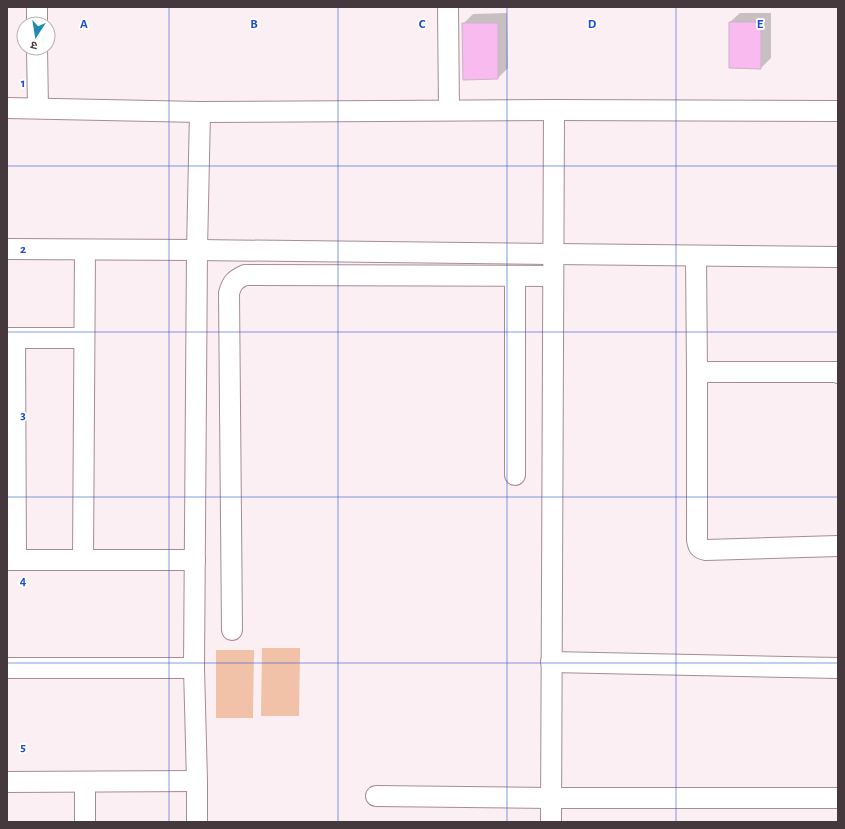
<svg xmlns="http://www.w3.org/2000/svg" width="845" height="829" viewBox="0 0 845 829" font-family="'Alegreya Sans','Noto Sans Devanagari',sans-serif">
<rect width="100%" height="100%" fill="#fbeff3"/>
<!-- green -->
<g fill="#f1c1a8">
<path d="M262,648H300L299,716H261Z"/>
<path d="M216,650H254L253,718H216Z"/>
</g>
<!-- shadow -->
<g fill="#0003">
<path d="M507,13L508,68L498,78L464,79L463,24L473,14Z"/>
<path d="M740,13H771V58L761,68L730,22Z"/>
</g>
<!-- building -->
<g fill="#f9baf0" stroke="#c9b3c5">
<path d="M729,22H761V69L729,68Z"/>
<path d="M462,23H498V79L463,80Z"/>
</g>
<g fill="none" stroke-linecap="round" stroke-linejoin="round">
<defs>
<g id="minor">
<path d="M37,7V24"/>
<path d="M448,7L449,110"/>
<path d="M37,48L38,108"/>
<path d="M7,108L200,112L554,110L838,111"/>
<path d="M7,249L197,250L838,257"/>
<path d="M696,256L697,372H836L838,373"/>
<path d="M7,338H84"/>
<path d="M15,338L16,560"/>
<path d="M697,372V540C698,546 699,549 706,550L838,546"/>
<path d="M515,475V276"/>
<path d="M7,560H195"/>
<path d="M83,560L85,250"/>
<path d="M232,630L229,293C232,283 234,280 245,275L553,276"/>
<path d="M551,662L838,668"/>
<path d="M7,668H194"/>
<path d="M7,782L197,781"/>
<path d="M376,796L551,798H838"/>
<path d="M85,822V782"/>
<path d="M197,822V781L194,668L197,250L200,112"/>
<path d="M551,822L554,110"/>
</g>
</defs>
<!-- minor casing -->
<use href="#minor" stroke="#a78c94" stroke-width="22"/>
<!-- minor -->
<use href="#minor" stroke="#fff" stroke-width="20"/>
</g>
<!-- grid -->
<path fill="none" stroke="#1d4ed8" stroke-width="1" stroke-opacity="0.55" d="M169,7V822M338,7V822M507,7V822M676,7V822M7,166H838M7,332H838M7,497H838M7,663H838"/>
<g font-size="13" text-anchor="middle" font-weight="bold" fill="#1d4ed8" stroke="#fff" stroke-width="3.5" stroke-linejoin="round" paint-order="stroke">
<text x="84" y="28">A</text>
<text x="254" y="28">B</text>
<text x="422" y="28">C</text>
<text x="592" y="28">D</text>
<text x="760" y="28">E</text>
<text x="23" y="87">1</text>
<text x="23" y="253">2</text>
<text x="23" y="419">3</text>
<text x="23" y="585">4</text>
<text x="23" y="751">5</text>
</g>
<!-- border -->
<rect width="845" height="829" fill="none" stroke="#45393d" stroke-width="16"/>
<!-- north arrow -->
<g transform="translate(36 36) rotate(192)"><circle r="19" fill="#ffffff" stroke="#b5b0b1"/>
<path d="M0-3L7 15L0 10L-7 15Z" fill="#208bb2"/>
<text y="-6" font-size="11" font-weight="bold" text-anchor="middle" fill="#45393d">उ</text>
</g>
</svg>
